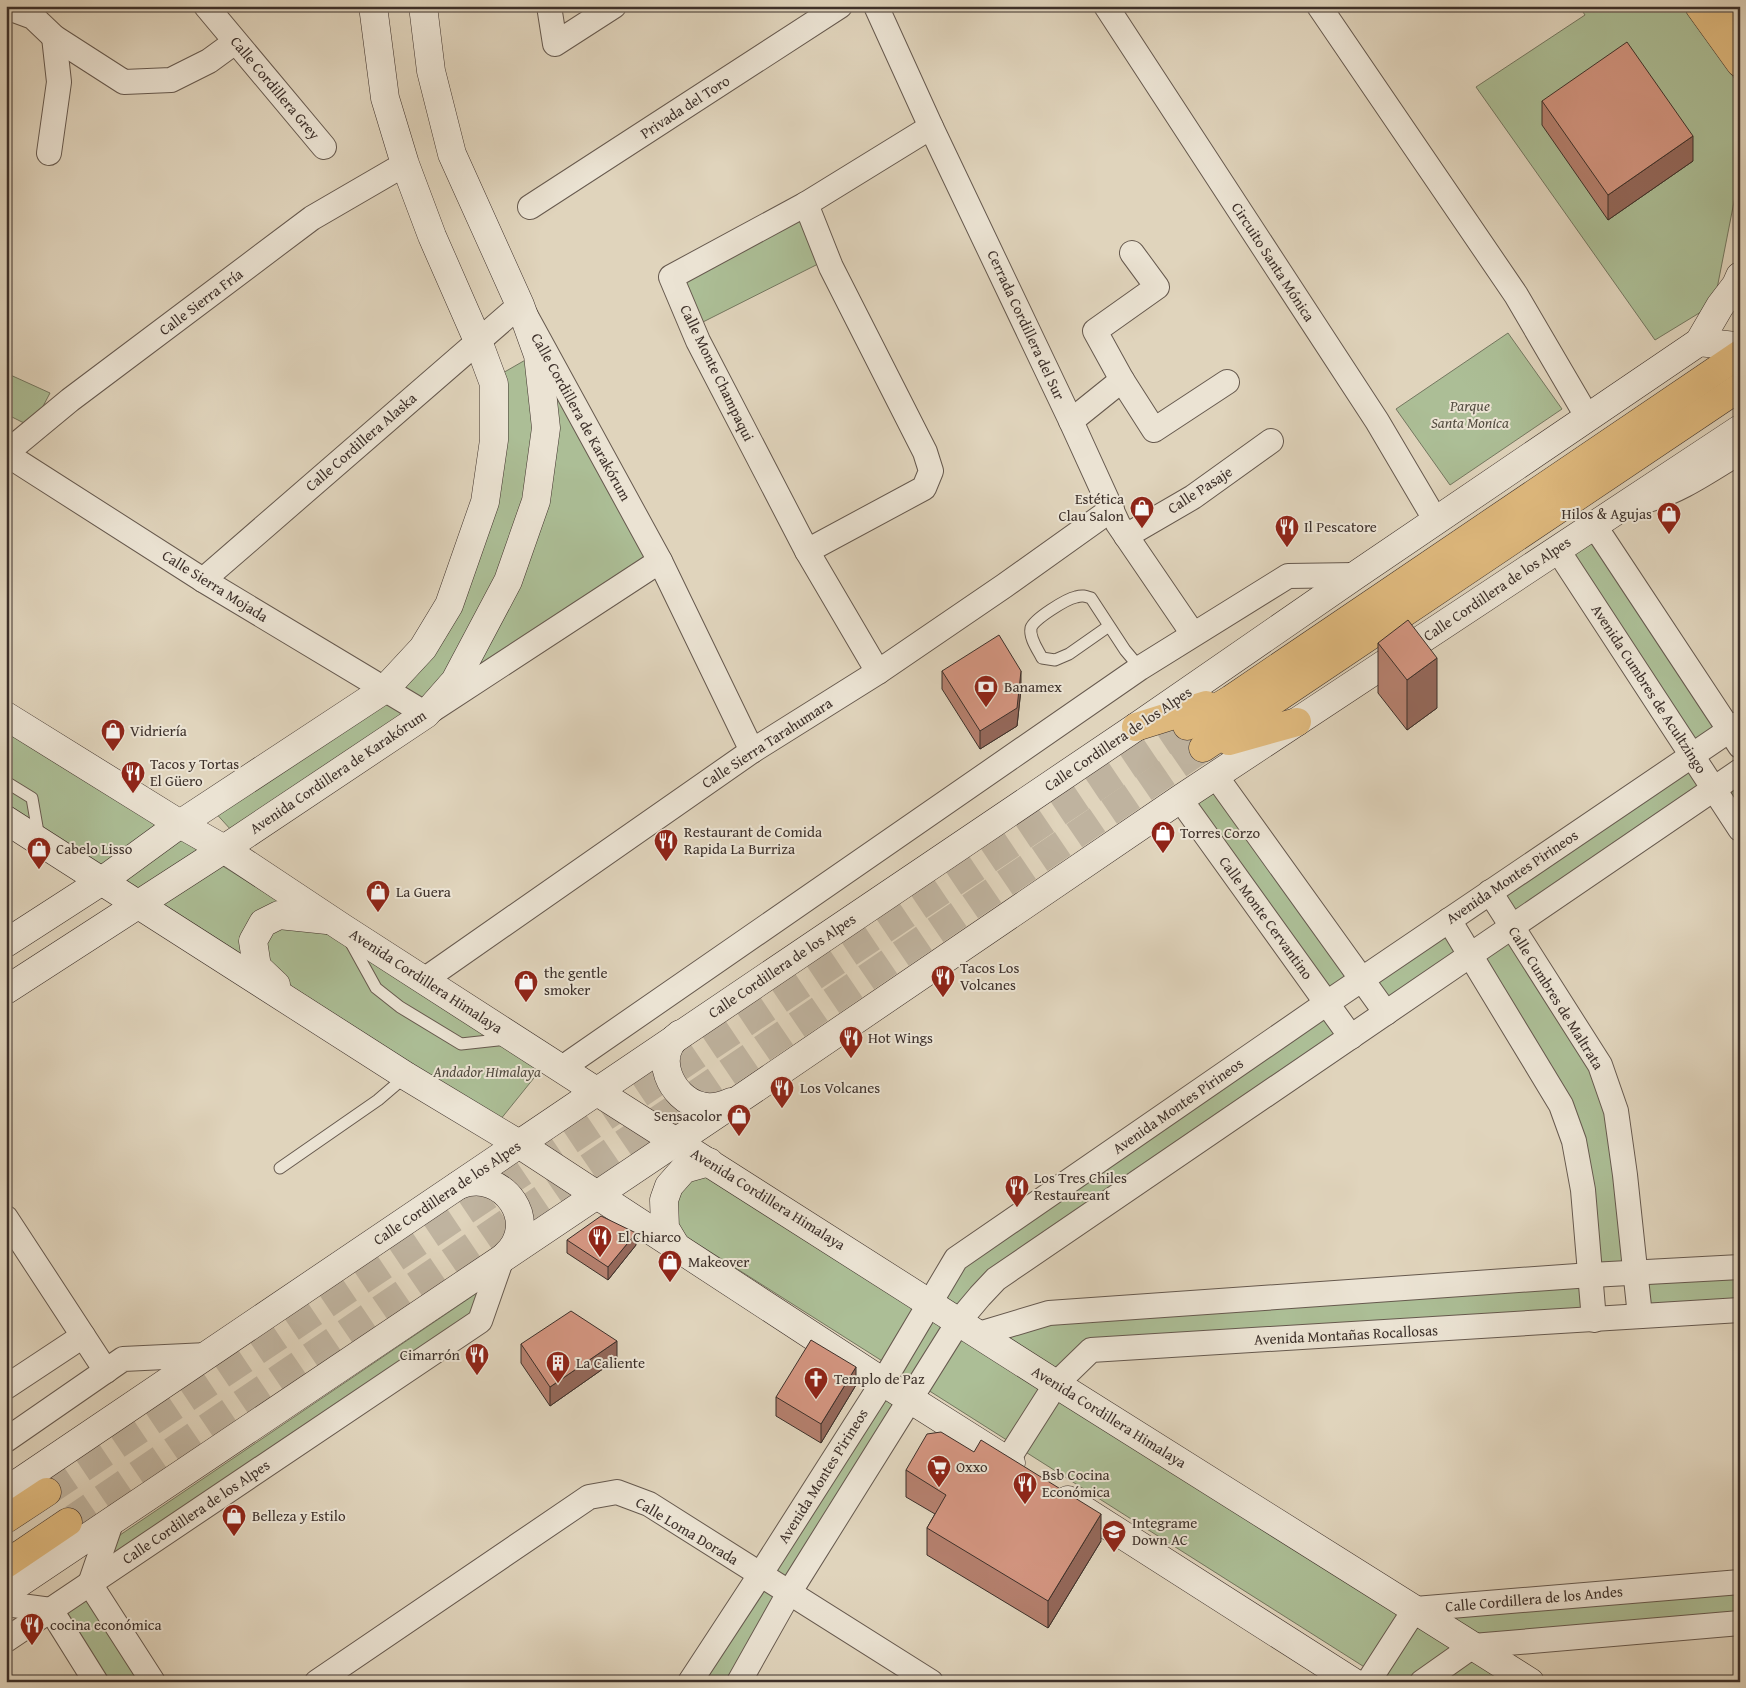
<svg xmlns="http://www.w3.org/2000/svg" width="1746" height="1688" viewBox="0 0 1746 1688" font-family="'Gentium Book Plus',serif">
<rect width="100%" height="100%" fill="#e0d4bc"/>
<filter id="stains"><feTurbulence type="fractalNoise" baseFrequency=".004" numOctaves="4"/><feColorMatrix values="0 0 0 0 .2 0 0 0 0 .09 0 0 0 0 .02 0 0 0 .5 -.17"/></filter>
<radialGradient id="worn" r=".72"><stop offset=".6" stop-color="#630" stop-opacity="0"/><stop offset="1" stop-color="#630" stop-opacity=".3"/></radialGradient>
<!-- green -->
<g fill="#acbe96" stroke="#747760">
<path d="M1579,6H1682L1740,86V171L1714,304L1655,340L1476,87L1585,15Z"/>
<path d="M798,217L820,263L699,324L681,277Z"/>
<path d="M1508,333L1562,409L1450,485L1396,409Z"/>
<path d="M541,351L653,560L232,831L212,809L396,687L462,601L501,374Z"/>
<path d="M6,373L50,393L32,427L6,414Z"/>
<path d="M1594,525L1729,730L1692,756L1714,788L1740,771V829L1714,789L1512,927L1600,1065L1635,1272L1740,1267V1310L1640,1316L1635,1273L1592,1275L1594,1320L1091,1350L1056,1384L979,1334L1049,1313L1591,1275L1574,1141L1470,955L1386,1013L1362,980L1327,1003L1351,1037L996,1279L959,1321L930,1303L956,1259L1326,1003L1180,799L1215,775L1361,979L1449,920L1470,955L1512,927L1490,892L1692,756L1557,549Z"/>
<path d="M6,729L542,1068L500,1120L6,803Z"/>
<path d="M713,1173L1516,1682H1388L679,1232L676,1202L685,1186L693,1179Z"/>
<path d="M483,1289L471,1315L112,1554L120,1535Z"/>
<path d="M883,1382L911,1398L739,1682H690Z"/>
<path d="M87,1580L153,1682H96L51,1610Z"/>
<path d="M1740,1582V1623L1473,1646L1415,1609Z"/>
</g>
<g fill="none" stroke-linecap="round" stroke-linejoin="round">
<!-- highway-tunnel -->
<g stroke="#bfb39f" stroke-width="28" stroke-dasharray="28 14" stroke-linecap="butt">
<path d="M47,1492L1187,726"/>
<path d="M68,1522L1203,748"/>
</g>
<defs>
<g id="lane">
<path d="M1109,626L1069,654L1055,660L1042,658C1038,650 1029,638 1031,628C1034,619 1066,599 1076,597C1082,595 1085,596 1091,598L1125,650L1140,668"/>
<path d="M6,782L32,798L39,838"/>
<path d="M350,941L376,988L400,1007L461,1044L507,1039"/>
<path d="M280,1168L378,1100L406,1076"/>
</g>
<g id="street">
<path d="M206,6L324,147"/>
<path d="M549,6L555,44L614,6"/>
<path d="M876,6L931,127L1071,421L1118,524L1193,634"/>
<path d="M1106,6L1377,421L1436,521"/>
<path d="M1319,6L1516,295L1588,418"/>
<path d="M6,7L33,17L54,37L124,82L171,80L209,61L235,42"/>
<path d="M49,153L59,82L54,37"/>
<path d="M806,204L831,267L925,452L931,471L924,488L807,551"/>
<path d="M530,207L840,6"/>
<path d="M1132,253L1157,287L1095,331L1122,380L1154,430L1227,382"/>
<path d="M1071,421L1122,380"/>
<path d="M6,453L70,400L312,218L405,164"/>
<path d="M6,454L203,580L426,714L660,561"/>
<path d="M1644,501C1678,493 1710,470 1740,452"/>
<path d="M1594,525L1740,746"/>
<path d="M1126,536L1193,497L1271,441"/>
<path d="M1557,549L1740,829"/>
<path d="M203,580L520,305L660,561L752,751"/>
<path d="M878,672L807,551L698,341L671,277L806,204L931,127"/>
<path d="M1215,775L1386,1013"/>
<path d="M1180,799L1351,1037"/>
<path d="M1490,892L1600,1065L1616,1111L1625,1175L1640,1316"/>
<path d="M1449,920L1561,1105L1574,1141L1583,1190L1594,1320"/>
<path d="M424,980L752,751L878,672L1004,586L1112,509"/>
<path d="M562,1068L1140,668L1288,576L1356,575"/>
<path d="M6,1218L106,1371"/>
<path d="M979,1334L1049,1313L1591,1275L1740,1267"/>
<path d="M6,1387L83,1336"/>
<path d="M6,1440L123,1359L207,1355"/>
<path d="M1007,1461L1056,1384L1091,1350L1740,1310"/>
<path d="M112,1520L90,1584L153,1682"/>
<path d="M6,1604L51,1610L96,1682"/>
<path d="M6,1640L480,1321L502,1258"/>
<path d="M317,1682L589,1497L617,1492L649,1504L931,1682"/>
<path d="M690,1682L760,1575L883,1382L956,1259L1327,1003L1740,723"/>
<path d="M739,1682L789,1593L959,1321L980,1296L996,1279L1740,771"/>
<path d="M1368,1682L1415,1609L1740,1582"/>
<path d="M1422,1682L1473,1646L1740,1623"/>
</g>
<g id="secondary">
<path d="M1699,342L1735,346L1740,349"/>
<path d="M6,716L180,824L224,849L343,928L596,1091L1056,1384L1530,1682"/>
<path d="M6,820L406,1076L519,1144L883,1382L1011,1463"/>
<path d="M6,943L102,881L180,824L385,689L423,648L449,605L485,502L494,440V384L478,341L432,236L405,164L385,98L373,6"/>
<path d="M276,985L257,967L253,941L263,923L279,915L327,920"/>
<path d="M6,990L224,849L426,714L455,681L508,581L536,501L546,428L538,355L520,305L452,154L431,71L423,6"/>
<path d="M680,1034C651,1055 671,1099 701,1106C711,1109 722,1106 731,1102"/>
<path d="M459,1185C504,1167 542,1224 505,1256"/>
<path d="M677,1248L665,1228L664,1200L669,1186L684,1169L709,1162"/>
<path d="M6,1491L1136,727L1356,575L1699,342L1720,306L1736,285L1740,276"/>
<path d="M1068,1500L1353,1682"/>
<path d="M6,1592L741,1098L1180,799L1740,429"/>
</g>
<g id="highway">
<path d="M1699,6L1740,63"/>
<path d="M1731,6L1740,18"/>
<path d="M1187,726L1231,699L1740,354"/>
<path d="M1136,727L1206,705"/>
<path d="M1229,741L1297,722"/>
<path d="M1203,748L1740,387"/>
<path d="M6,1519L47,1492"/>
<path d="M6,1564L68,1522"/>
</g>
</defs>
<!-- lane casing -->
<use href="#lane" stroke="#66594e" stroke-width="13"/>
<!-- street casing -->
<use href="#street" stroke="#66594e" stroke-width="26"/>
<!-- secondary casing -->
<use href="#secondary" stroke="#3d302a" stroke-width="29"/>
<!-- highway casing -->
<use href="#highway" stroke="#3d302a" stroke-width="29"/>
<!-- lane -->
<use href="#lane" stroke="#ebe3d3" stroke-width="11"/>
<!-- street -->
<use href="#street" stroke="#ebe3d3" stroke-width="24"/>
<!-- secondary -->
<use href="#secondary" stroke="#ebe3d3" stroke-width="28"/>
<!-- highway -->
<use href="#highway" stroke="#e0ba7e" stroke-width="28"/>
</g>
<!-- wall -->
<g fill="#b5806e" stroke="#3d302a">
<path d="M1542,101L1693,161L1608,220L1542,125Z"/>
<path d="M1378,643L1437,708L1407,730L1378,693Z"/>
<path d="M942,671L1021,689L1017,726L980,749L942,689Z"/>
<path d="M567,1240L636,1245L608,1280L567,1253Z"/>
<path d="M521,1344L617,1359L550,1406L521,1363Z"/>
<path d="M856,1385L821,1443L776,1416V1397Z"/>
<path d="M906,1470L1101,1541L1048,1628L927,1555V1528L935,1514L906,1497Z"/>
</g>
<!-- shaded-wall -->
<g fill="#94685a" stroke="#3d302a">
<path d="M1693,136V161L1608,220V195Z"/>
<path d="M1437,658V708L1407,730V680Z"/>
<path d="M1021,671V689L1017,726L980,749V731Z"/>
<path d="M636,1233V1245L608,1280V1267Z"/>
<path d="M617,1341V1359L550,1406V1387Z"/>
<path d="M856,1367V1385L821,1443V1424Z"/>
<path d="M1101,1514V1541L1048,1628V1601Z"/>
</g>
<!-- building -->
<g fill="#d39580" stroke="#3d302a">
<path d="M1627,42L1693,136L1608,195L1542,101Z"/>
<path d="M1408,620L1437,658L1407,680L1378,643Z"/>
<path d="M999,635L1021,671L1017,708L980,731L942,671Z"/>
<path d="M601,1216L636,1233L608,1267L567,1240Z"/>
<path d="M571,1311L617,1341L550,1387L521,1344Z"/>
<path d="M811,1340L856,1367L821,1424L776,1397Z"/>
<path d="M941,1432L974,1452L981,1440L1101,1514L1048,1601L927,1528L946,1495L906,1470L927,1434Z"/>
</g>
<!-- icons -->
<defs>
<symbol id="shop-pin" viewBox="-11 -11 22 30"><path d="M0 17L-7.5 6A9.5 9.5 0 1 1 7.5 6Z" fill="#8f2418" stroke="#ebe3d3"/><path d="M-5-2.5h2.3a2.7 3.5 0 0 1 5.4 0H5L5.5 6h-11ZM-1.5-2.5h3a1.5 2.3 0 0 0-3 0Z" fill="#fff"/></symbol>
<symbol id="restaurant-pin" viewBox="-11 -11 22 30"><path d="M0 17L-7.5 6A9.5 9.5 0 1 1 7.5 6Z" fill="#8f2418" stroke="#ebe3d3"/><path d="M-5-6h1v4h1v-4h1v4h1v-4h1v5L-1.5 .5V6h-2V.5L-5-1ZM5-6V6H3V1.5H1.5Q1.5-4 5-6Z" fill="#fff"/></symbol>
<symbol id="bank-pin" viewBox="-11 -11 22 30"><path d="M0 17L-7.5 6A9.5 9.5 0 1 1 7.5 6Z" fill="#8f2418" stroke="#ebe3d3"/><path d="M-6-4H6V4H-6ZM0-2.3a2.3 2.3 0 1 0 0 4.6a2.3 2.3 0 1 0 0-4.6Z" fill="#fff"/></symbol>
<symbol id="building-pin" viewBox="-11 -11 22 30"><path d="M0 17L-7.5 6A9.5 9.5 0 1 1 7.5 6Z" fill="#8f2418" stroke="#ebe3d3"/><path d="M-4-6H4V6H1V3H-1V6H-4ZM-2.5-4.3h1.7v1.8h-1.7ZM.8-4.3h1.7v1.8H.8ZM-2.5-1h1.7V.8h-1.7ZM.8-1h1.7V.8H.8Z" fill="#fff"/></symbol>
<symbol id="church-pin" viewBox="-11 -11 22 30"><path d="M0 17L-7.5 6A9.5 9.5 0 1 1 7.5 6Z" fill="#8f2418" stroke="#ebe3d3"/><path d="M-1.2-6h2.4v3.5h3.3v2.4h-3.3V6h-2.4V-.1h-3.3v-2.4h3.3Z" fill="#fff"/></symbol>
<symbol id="supermarket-pin" viewBox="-11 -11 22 30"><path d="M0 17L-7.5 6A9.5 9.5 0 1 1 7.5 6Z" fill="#8f2418" stroke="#ebe3d3"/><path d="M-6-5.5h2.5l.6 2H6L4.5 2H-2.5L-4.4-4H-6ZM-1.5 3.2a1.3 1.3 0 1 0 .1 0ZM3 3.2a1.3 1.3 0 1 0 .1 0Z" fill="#fff"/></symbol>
<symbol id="school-pin" viewBox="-11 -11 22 30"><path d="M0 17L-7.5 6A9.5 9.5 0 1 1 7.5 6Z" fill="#8f2418" stroke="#ebe3d3"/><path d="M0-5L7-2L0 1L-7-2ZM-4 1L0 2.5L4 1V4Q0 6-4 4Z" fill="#fff"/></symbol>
</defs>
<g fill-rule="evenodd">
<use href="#shop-pin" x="1128" y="494" width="28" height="38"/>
<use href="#shop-pin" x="1655" y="500" width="28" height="38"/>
<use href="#restaurant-pin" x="1273" y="513" width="28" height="38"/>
<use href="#bank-pin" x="972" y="673" width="28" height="38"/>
<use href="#shop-pin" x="99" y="717" width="28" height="38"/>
<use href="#restaurant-pin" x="119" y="759" width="28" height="38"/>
<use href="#shop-pin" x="1149" y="819" width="28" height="38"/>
<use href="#restaurant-pin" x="652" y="827" width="28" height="38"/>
<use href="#shop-pin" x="25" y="835" width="28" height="38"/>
<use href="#shop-pin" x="364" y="878" width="28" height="38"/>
<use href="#restaurant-pin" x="929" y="963" width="28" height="38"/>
<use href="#shop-pin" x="512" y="968" width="28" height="38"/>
<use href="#restaurant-pin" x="837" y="1024" width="28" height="38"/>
<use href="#restaurant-pin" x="768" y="1074" width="28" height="38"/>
<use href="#shop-pin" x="725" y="1102" width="28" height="38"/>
<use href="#restaurant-pin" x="1003" y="1173" width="28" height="38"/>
<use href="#restaurant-pin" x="586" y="1223" width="28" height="38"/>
<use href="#shop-pin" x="656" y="1248" width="28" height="38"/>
<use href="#restaurant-pin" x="463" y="1341" width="28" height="38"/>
<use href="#building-pin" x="544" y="1349" width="28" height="38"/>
<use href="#church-pin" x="802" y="1365" width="28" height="38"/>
<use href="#supermarket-pin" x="925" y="1453" width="28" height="38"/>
<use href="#restaurant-pin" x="1011" y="1470" width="28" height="38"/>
<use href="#shop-pin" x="220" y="1502" width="28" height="38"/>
<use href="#school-pin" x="1100" y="1518" width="28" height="38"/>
<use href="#restaurant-pin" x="18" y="1611" width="28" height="38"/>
</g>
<g text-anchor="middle" stroke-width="4" stroke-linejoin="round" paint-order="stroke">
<!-- street labels -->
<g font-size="15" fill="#3d302a" stroke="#ebe3d3">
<text transform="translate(275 88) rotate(50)" y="5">Calle Cordillera Grey</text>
<text transform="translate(685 107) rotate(-33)" y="5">Privada del Toro</text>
<text transform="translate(1273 262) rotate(57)" y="5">Circuito Santa Mónica</text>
<text transform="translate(201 302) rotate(-37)" y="5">Calle Sierra Fría</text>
<text transform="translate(1026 325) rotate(65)" y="5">Cerrada Cordillera del Sur</text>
<text transform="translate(717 373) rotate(64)" y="5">Calle Monte Champaqui</text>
<text transform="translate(581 417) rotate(61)" y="5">Calle Cordillera de Karakórum</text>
<text transform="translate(361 442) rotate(-41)" y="5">Calle Cordillera Alaska</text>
<text transform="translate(1200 490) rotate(-33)" y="5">Calle Pasaje</text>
<text transform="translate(215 586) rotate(32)" y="5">Calle Sierra Mojada</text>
<text transform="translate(1497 589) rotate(-34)" y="5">Calle Cordillera de los Alpes</text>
<text transform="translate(1649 689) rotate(57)" y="5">Avenida Cumbres de Acultzingo</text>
<text transform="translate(1118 739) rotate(-34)" y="5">Calle Cordillera de los Alpes</text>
<text transform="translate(767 743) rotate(-33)" y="5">Calle Sierra Tarahumara</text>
<text transform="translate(338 772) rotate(-34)" y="5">Avenida Cordillera de Karakórum</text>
<text transform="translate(1512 877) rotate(-34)" y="5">Avenida Montes Pirineos</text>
<text transform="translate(1266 918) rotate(54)" y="5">Calle Monte Cervantino</text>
<text transform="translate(782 966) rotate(-34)" y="5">Calle Cordillera de los Alpes</text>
<text transform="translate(426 981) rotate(33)" y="5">Avenida Cordillera Himalaya</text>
<text transform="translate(1556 998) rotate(58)" y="5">Calle Cumbres de Maltrata</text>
<text transform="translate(1178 1106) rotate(-35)" y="5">Avenida Montes Pirineos</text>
<text transform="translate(447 1193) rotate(-34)" y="5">Calle Cordillera de los Alpes</text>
<text transform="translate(768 1199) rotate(32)" y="5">Avenida Cordillera Himalaya</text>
<text transform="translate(1346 1335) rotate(-3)" y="5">Avenida Montañas Rocallosas</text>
<text transform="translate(1109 1417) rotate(32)" y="5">Avenida Cordillera Himalaya</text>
<text transform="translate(823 1476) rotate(-58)" y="5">Avenida Montes Pirineos</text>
<text transform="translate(196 1512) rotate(-34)" y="5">Calle Cordillera de los Alpes</text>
<text transform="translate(687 1531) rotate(31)" y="5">Calle Loma Dorada</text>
<text transform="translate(1534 1599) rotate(-5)" y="5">Calle Cordillera de los Andes</text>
</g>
<!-- park labels -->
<g font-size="15" font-style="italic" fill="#534c40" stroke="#ebe3d3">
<text x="1470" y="411">Parque<tspan x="1470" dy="17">Santa Monica</tspan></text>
<text x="487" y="1077">Andador Himalaya</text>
</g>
<!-- poi labels -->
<g font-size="15" fill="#3d302a" stroke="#ebe3d3" text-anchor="start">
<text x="1124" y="504" text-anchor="end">Estética<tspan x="1124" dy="17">Clau Salon</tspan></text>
<text x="1652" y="519" text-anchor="end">Hilos &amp; Agujas</text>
<text x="1304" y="532">Il Pescatore</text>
<text x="1004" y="692">Banamex</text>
<text x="130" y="736">Vidriería</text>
<text x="150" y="769">Tacos y Tortas<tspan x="150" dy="17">El Güero</tspan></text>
<text x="684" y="837">Restaurant de Comida<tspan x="684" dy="17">Rapida La Burriza</tspan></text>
<text x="1180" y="838">Torres Corzo</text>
<text x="56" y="854">Cabelo Lisso</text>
<text x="396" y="897">La Guera</text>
<text x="960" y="973">Tacos Los<tspan x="960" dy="17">Volcanes</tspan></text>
<text x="544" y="978">the gentle<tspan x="544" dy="17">smoker</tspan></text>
<text x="868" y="1043">Hot Wings</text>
<text x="800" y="1093">Los Volcanes</text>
<text x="722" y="1121" text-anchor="end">Sensacolor</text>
<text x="1034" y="1183">Los Tres Chiles<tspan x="1034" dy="17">Restaureant</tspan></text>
<text x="618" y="1242">El Chiarco</text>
<text x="688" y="1267">Makeover</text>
<text x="460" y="1360" text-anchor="end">Cimarrón</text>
<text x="576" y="1368">La Caliente</text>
<text x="834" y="1384">Templo de Paz</text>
<text x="956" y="1472">Oxxo</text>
<text x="1042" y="1480">Bsb Cocina<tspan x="1042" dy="17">Económica</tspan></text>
<text x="252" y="1521">Belleza y Estilo</text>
<text x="1132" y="1528">Integrame<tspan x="1132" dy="17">Down AC</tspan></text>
<text x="50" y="1630">cocina económica</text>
</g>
</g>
<!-- margin -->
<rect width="1746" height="1688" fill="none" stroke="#e0d4bc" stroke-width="25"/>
<rect x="8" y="8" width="1731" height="1673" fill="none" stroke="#3d302a" stroke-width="2.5"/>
<rect x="12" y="12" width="1721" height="1663" fill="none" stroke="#3d302a"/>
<rect width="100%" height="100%" filter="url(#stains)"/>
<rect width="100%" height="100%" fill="url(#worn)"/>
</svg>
